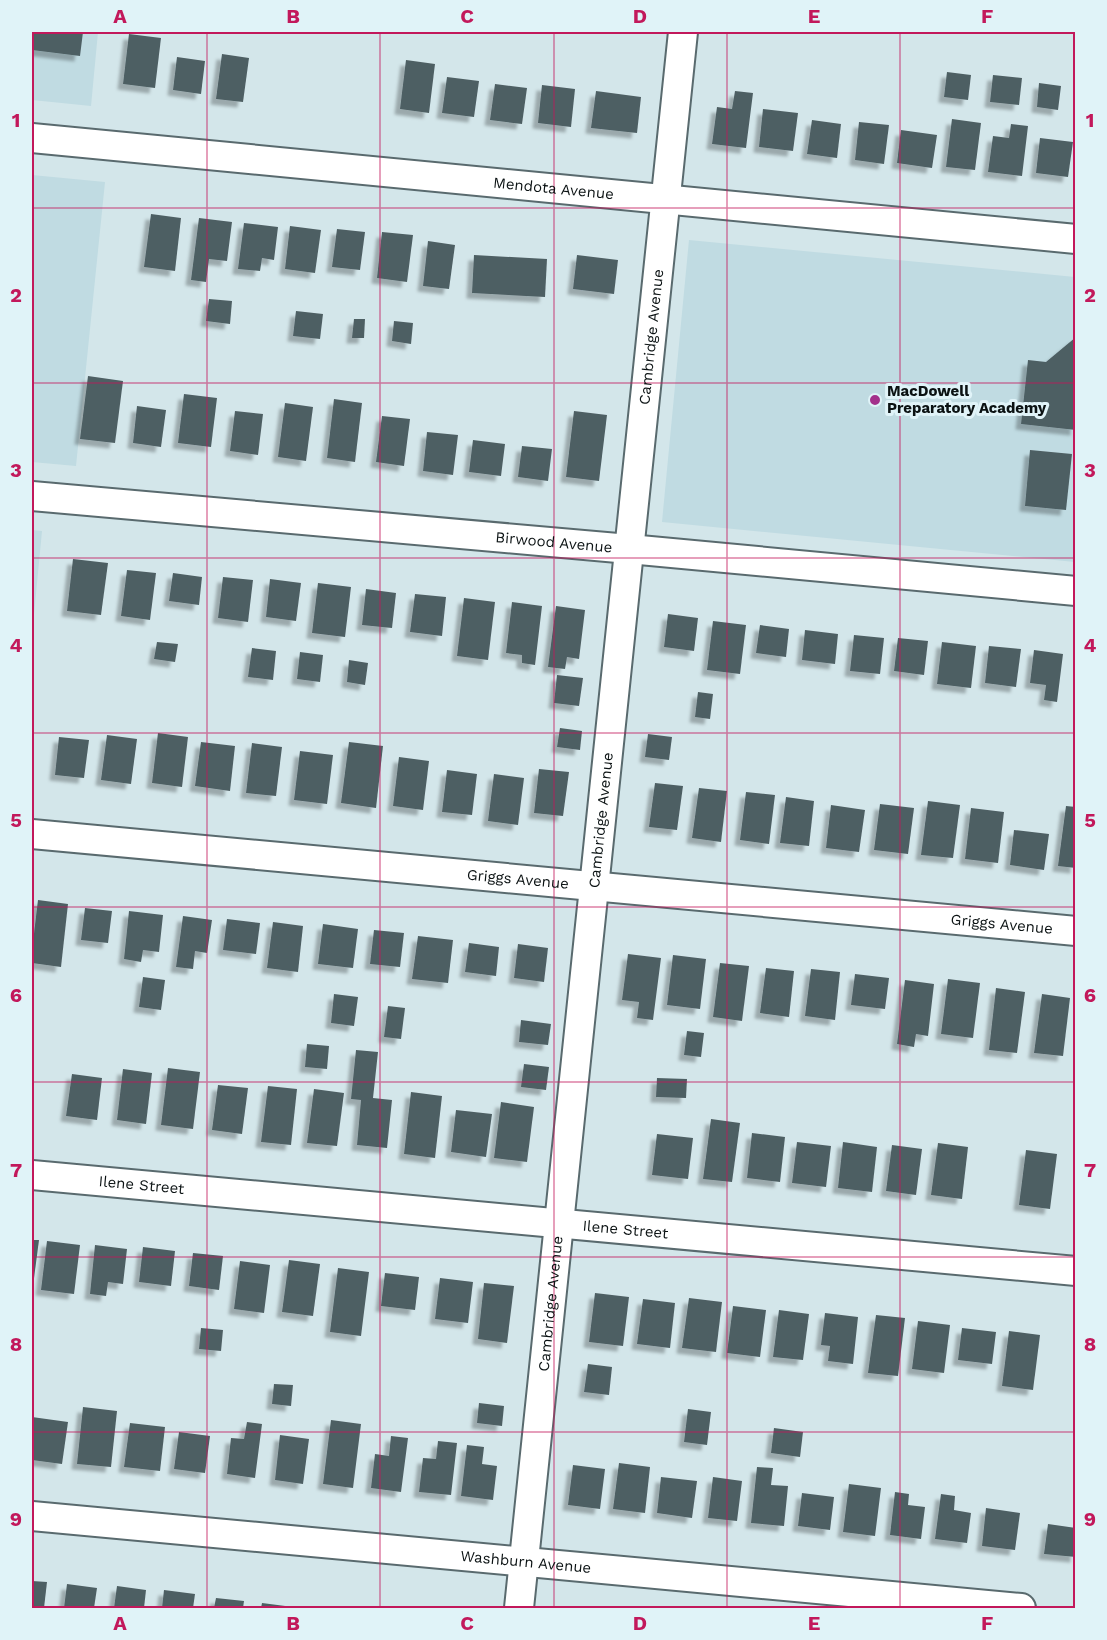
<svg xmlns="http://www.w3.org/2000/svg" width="1107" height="1640" viewBox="0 0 1107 1640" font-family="'Work Sans',sans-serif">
<defs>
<filter id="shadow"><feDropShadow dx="-5.5" dy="5.5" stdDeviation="1.5" flood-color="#0004"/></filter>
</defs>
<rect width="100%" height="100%" fill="#d3e6ea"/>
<!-- built -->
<g fill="#c0dbe2">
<path d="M32,32H98L91,106L32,100Z"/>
<path d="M32,175L105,182L76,466L32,462Z"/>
<path d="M689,240L1075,277V562L662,522Z"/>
<path d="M32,530L42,531L32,635Z"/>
</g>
<!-- building -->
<g fill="#4e5f63" filter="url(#shadow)">
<path d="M32,32H83L80,56L32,50Z"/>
<path d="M129,34L161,38L155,88L123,84Z"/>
<path d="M222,54L249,58L243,102L216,99Z"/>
<path d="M177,57L205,61L201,94L173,90Z"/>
<path d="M406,60L435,64L429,113L400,109Z"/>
<path d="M947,72L971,75L968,100L944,97Z"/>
<path d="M993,75L1022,78L1019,105L990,102Z"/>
<path d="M447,77L479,81L474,117L442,113Z"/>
<path d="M1039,83L1061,86L1058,110L1037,107Z"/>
<path d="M495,84L527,88L522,124L490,120Z"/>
<path d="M542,85L575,89L571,127L538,123Z"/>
<path d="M596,91L641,97L637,133L591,128Z"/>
<path d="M735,91L753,93L746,148L712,144L717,107L732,109Z"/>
<path d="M763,109L798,113L793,151L759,147Z"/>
<path d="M952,119L981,123L975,170L946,167Z"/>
<path d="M812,120L841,124L837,158L807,154Z"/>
<path d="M859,122L889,125L884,164L855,160Z"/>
<path d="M1011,124L1028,126L1022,176L988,172L993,136L1009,138Z"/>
<path d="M901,130L937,135L932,168L897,163Z"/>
<path d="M1040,138L1073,142L1068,177L1036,173Z"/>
<path d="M151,214L181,218L175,271L144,267Z"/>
<path d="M199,218L232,222L227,261L209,259L206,282L191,280Z"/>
<path d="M244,223L278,227L274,260L262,258L260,271L238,269Z"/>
<path d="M290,226L321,230L315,273L285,269Z"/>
<path d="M337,229L365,232L360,270L332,267Z"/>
<path d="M382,232L413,235L407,282L377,278Z"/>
<path d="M428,241L455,245L449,289L423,286Z"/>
<path d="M474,255L547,259L545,297L472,293Z"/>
<path d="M577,255L618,260L614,294L573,289Z"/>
<path d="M209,299L232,301L230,324L206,321Z"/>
<path d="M296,311L323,314L320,339L293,336Z"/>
<path d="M354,319H365L364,338H352Z"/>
<path d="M394,321L413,323L411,344L392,341Z"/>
<path d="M1076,337V430L1021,424L1028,360L1046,362Z"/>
<path d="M88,376L123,381L115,443L80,439Z"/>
<path d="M184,394L217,398L211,447L178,443Z"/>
<path d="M334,399L362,403L355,462L327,458Z"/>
<path d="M285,403L313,407L306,461L278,457Z"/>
<path d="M137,406L166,410L161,447L133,443Z"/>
<path d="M235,411L263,414L258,455L230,451Z"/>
<path d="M574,411L607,415L599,481L566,477Z"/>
<path d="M382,416L410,419L404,466L376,462Z"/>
<path d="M427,432L458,435L453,475L423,471Z"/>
<path d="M473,440L505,444L501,476L469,472Z"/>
<path d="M522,446L552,449L548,481L518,477Z"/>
<path d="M1030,450L1072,454L1066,510L1025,506Z"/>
<path d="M73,559L108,563L101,615L67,611Z"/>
<path d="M127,570L156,573L150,620L121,616Z"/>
<path d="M173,573L202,577L199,605L169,601Z"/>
<path d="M223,577L253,580L248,622L218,618Z"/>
<path d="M270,579L301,583L296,621L266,617Z"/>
<path d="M318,583L351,587L345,637L312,633Z"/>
<path d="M366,589L396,593L392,628L362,625Z"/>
<path d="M415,594L446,597L442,636L410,632Z"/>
<path d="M464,598L495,602L488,660L457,656Z"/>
<path d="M512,602L542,606L535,665L522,663V655L506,653Z"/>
<path d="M556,606L585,610L579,659L567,657L565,669L548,667Z"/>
<path d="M668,614L698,618L694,651L664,647Z"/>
<path d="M713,621L746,625L740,674L707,670Z"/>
<path d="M760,625L789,629L786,657L756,653Z"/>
<path d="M805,630L838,634L835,664L802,660Z"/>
<path d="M854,635L884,638L880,674L850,671Z"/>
<path d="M898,638L928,641L924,675L894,671Z"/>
<path d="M157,642L178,644L175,662L154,659Z"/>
<path d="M942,642L976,646L971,688L937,684Z"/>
<path d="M989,646L1021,649L1016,687L985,683Z"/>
<path d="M252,648L276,651L273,680L248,677Z"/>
<path d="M1034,650L1063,654L1057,702L1044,700L1046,685L1030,683Z"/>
<path d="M300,652L323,655L320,682L297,679Z"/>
<path d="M349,660L368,663L365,685L347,682Z"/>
<path d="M557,675L583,678L579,706L554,703Z"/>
<path d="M698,692L713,694L710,719L695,717Z"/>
<path d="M560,728L582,731L580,750L557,747Z"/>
<path d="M158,733L188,737L182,787L152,783Z"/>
<path d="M648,734L672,737L669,760L645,757Z"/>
<path d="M107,735L137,739L131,784L101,780Z"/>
<path d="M59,737L89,740L84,778L55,775Z"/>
<path d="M201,742L235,746L230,791L195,786Z"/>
<path d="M349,742L383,746L376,808L341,803Z"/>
<path d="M252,743L282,747L276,796L246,793Z"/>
<path d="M300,751L333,755L327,804L294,800Z"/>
<path d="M399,757L429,761L423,810L393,806Z"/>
<path d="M539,769L569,772L563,816L534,813Z"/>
<path d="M447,770L477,774L472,815L442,812Z"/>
<path d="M494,774L524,778L518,825L488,821Z"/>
<path d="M655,783L683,786L677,830L649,827Z"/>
<path d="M699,788L727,791L721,842L692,838Z"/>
<path d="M746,792L775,795L769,844L740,840Z"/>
<path d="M786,797L814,801L809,846L780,843Z"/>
<path d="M928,801L960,805L953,858L921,855Z"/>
<path d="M880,804L914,808L908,854L874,850Z"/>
<path d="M831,805L865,810L859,852L826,848Z"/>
<path d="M1066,806L1076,807V868L1058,866Z"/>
<path d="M971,808L1004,812L998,863L965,859Z"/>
<path d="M1014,830L1049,834L1044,870L1010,865Z"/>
<path d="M38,900L68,904L61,967L32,963V950Z"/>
<path d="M85,908L112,911L108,943L81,940Z"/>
<path d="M129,911L163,915L159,952L143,950L141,962L124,959Z"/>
<path d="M183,916L212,920L207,953L195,951L193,969L176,967Z"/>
<path d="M227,919L260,923L256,954L223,950Z"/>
<path d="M273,922L303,926L298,972L267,968Z"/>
<path d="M323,924L358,929L353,968L318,964Z"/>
<path d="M374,930L404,933L400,967L370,964Z"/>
<path d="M418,936L453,940L448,983L412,979Z"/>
<path d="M469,943L499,947L496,976L465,972Z"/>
<path d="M518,944L548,948L544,982L514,978Z"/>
<path d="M628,954L661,958L653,1020L637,1018L639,1002L622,1000Z"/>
<path d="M673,955L706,959L700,1009L667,1005Z"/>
<path d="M720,963L749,966L742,1021L713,1017Z"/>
<path d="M766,968L794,971L789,1017L760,1013Z"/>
<path d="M811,969L840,972L835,1020L805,1016Z"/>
<path d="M855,974L889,978L885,1009L851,1005Z"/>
<path d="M143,977L165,980L161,1010L139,1007Z"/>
<path d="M948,979L980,983L973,1038L941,1034Z"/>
<path d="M905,980L934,984L928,1036L916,1034L914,1047L897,1044Z"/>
<path d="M996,988L1025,992L1017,1053L989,1050Z"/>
<path d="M334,994L358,997L354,1026L331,1023Z"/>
<path d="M1042,994L1070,998L1063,1056L1034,1053Z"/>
<path d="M388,1006L405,1008L401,1039L384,1037Z"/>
<path d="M521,1020L551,1024L548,1045L519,1042Z"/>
<path d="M687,1031L704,1033L701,1057L684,1055Z"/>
<path d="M307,1044L329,1046L327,1069L305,1067Z"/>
<path d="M356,1050L378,1052L373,1098L392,1100L387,1148L357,1145L361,1100L351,1099Z"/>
<path d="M524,1064L549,1067L546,1090L521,1087Z"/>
<path d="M168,1068L200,1072L193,1129L161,1125Z"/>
<path d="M123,1069L152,1073L146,1124L117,1120Z"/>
<path d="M72,1074L102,1078L97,1120L66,1116Z"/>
<path d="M657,1078L687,1079L686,1098L656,1097Z"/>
<path d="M218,1085L248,1088L242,1134L212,1130Z"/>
<path d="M268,1086L297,1089L291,1145L261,1142Z"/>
<path d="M314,1089L344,1093L337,1146L307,1143Z"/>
<path d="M411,1092L442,1096L435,1158L404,1154Z"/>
<path d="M501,1102L534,1107L527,1162L494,1158Z"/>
<path d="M456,1110L492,1114L486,1157L451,1152Z"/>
<path d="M711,1119L740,1123L732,1182L703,1179Z"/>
<path d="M752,1133L785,1137L780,1182L747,1178Z"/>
<path d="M657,1134L693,1138L688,1179L652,1175Z"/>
<path d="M797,1142L831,1146L826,1187L792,1183Z"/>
<path d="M843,1142L877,1147L872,1192L838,1188Z"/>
<path d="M938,1143L968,1147L962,1199L931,1195Z"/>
<path d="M892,1145L922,1149L916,1195L886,1191Z"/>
<path d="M1026,1150L1057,1154L1050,1209L1019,1205Z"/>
<path d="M32,1240H39L33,1286H32Z"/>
<path d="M47,1241L80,1245L74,1294L41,1290Z"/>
<path d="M95,1245L127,1249L123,1284L108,1282L106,1296L90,1294Z"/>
<path d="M143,1247L175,1251L171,1286L139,1282Z"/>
<path d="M193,1253L223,1256L219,1290L189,1286Z"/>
<path d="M289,1260L320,1264L313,1316L282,1312Z"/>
<path d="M240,1261L270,1265L264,1313L234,1309Z"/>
<path d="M338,1268L369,1272L361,1336L330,1332Z"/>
<path d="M385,1273L419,1277L415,1310L381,1306Z"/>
<path d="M440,1278L473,1282L468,1323L435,1319Z"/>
<path d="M484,1283L514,1286L507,1343L478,1339Z"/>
<path d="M595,1293L629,1297L623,1346L589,1342Z"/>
<path d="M689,1298L722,1302L716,1352L682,1348Z"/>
<path d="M643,1299L675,1303L670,1348L637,1344Z"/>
<path d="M733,1306L766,1310L760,1357L727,1353Z"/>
<path d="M779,1310L809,1314L803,1360L773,1357Z"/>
<path d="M825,1313L858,1317L853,1364L828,1361L830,1346L821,1345Z"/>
<path d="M876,1315L905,1318L898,1376L868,1373Z"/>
<path d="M918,1321L950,1325L944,1373L912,1369Z"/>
<path d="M201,1328L223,1330L221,1351L199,1349Z"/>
<path d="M962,1328L996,1332L992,1364L958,1360Z"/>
<path d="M1009,1331L1040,1335L1033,1390L1002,1386Z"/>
<path d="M588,1364L612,1367L609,1395L584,1392Z"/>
<path d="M274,1384L293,1385L291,1406L272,1404Z"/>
<path d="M479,1403L504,1406L502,1426L477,1423Z"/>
<path d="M83,1407L117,1411L111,1467L77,1464Z"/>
<path d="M688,1409L711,1412L707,1445L684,1442Z"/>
<path d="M32,1417L68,1422L62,1464L32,1460Z"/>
<path d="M331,1420L361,1424L353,1488L323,1484Z"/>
<path d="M247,1422L262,1424L255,1478L227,1474L231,1438L244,1439Z"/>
<path d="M130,1423L165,1427L160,1471L124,1467Z"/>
<path d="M774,1428L803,1432L800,1457L771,1453Z"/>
<path d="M179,1432L210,1436L205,1473L174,1469Z"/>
<path d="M280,1435L309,1439L303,1484L275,1480Z"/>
<path d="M391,1436L408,1438L401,1492L371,1488L375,1454L389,1456Z"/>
<path d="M438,1441L457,1443L451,1495L419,1492L423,1458L436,1459Z"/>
<path d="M467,1445L484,1447L482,1464L497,1466L493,1500L461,1496Z"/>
<path d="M619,1463L650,1467L645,1513L613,1509Z"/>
<path d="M573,1465L605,1469L600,1509L568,1505Z"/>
<path d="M757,1467L773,1468L771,1485L788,1486L784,1526L751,1523Z"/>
<path d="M661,1477L697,1481L692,1518L657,1513Z"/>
<path d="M713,1477L742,1481L737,1521L708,1518Z"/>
<path d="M849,1484L881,1488L875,1536L843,1532Z"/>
<path d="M895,1492L909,1494L908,1505L925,1507L921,1539L890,1535Z"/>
<path d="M802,1493L834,1497L830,1530L798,1526Z"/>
<path d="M941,1494L955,1496L954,1510L971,1513L967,1543L935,1539Z"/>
<path d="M986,1508L1020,1513L1015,1550L982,1546Z"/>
<path d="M1048,1524L1076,1528V1557L1044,1554Z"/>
<path d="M32,1581L47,1582L44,1608H32Z"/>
<path d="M67,1584L97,1588L94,1608H64Z"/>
<path d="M117,1586L146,1590L144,1608H114Z"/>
<path d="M164,1590L195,1594L193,1608H162Z"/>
<path d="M216,1598L244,1601L243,1608H214Z"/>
<path d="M262,1603L293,1607V1608H261Z"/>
</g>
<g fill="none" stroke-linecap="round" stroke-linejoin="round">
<defs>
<g id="street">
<path id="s1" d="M32,138L1076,239"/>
<path id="s2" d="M32,496L629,549L1076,591"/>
<path id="s3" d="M32,834L1076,931"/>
<path id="s4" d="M32,1175L1076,1271"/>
<path id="s5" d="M32,1516L1021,1608"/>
<path id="s6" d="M519,1608L683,32"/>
</g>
</defs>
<!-- street casing -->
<use href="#street" stroke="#596a6e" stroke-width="32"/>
<!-- street -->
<use href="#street" stroke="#fff" stroke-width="28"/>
</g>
<!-- grid -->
<path fill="none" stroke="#c2185b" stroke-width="1.5" stroke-opacity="0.55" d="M207,32V1608M380,32V1608M554,32V1608M727,32V1608M900,32V1608M32,208H1076M32,383H1076M32,558H1076M32,733H1076M32,907H1076M32,1082H1076M32,1257H1076M32,1432H1076"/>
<!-- markers -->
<circle fill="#a3308b" stroke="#e0f3f8" stroke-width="2" cx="875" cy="400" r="6"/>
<g text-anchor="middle" stroke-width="6" stroke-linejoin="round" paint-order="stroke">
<!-- street labels -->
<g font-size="15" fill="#0b1213" stroke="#e0f3f8">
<text dy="5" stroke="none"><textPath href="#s1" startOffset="524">Mendota Avenue</textPath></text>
<text dy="5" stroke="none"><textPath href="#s6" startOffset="1278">Cambridge Avenue</textPath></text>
<text dy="5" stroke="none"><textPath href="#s2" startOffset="524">Birwood Avenue</textPath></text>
<text dy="5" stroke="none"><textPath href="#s6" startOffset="792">Cambridge Avenue</textPath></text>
<text dy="5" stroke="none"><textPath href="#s3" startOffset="488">Griggs Avenue</textPath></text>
<text dy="5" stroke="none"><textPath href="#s3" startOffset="974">Griggs Avenue</textPath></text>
<text dy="5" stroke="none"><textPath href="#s4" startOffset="110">Ilene Street</textPath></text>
<text dy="5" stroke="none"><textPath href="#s4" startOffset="596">Ilene Street</textPath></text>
<text dy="5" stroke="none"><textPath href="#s6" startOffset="306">Cambridge Avenue</textPath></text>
<text dy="5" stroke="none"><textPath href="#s5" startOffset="496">Washburn Avenue</textPath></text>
</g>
<!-- poi labels -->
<g font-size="15" font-weight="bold" fill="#0b1213" stroke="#e0f3f8" text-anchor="start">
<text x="887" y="396">MacDowell<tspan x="887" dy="17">Preparatory Academy</tspan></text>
</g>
</g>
<!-- border -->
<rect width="1107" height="1640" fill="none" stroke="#e0f3f8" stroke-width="66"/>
<rect x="33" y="33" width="1041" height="1574" fill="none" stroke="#c2185b" stroke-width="2"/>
<g font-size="20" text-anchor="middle" font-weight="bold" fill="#c2185b">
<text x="120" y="23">A</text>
<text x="293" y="23">B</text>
<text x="467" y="23">C</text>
<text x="640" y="23">D</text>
<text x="814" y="23">E</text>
<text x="987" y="23">F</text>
<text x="16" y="127">1</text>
<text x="1090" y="127">1</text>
<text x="16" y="302">2</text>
<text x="1090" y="302">2</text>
<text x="16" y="477">3</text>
<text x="1090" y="477">3</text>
<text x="16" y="652">4</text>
<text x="1090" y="652">4</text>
<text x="16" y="827">5</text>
<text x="1090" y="827">5</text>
<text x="16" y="1002">6</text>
<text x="1090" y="1002">6</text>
<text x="16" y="1177">7</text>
<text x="1090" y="1177">7</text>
<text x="16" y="1351">8</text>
<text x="1090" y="1351">8</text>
<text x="16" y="1526">9</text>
<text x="1090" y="1526">9</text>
<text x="120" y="1630">A</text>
<text x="293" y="1630">B</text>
<text x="467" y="1630">C</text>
<text x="640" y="1630">D</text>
<text x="814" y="1630">E</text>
<text x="987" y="1630">F</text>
</g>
</svg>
